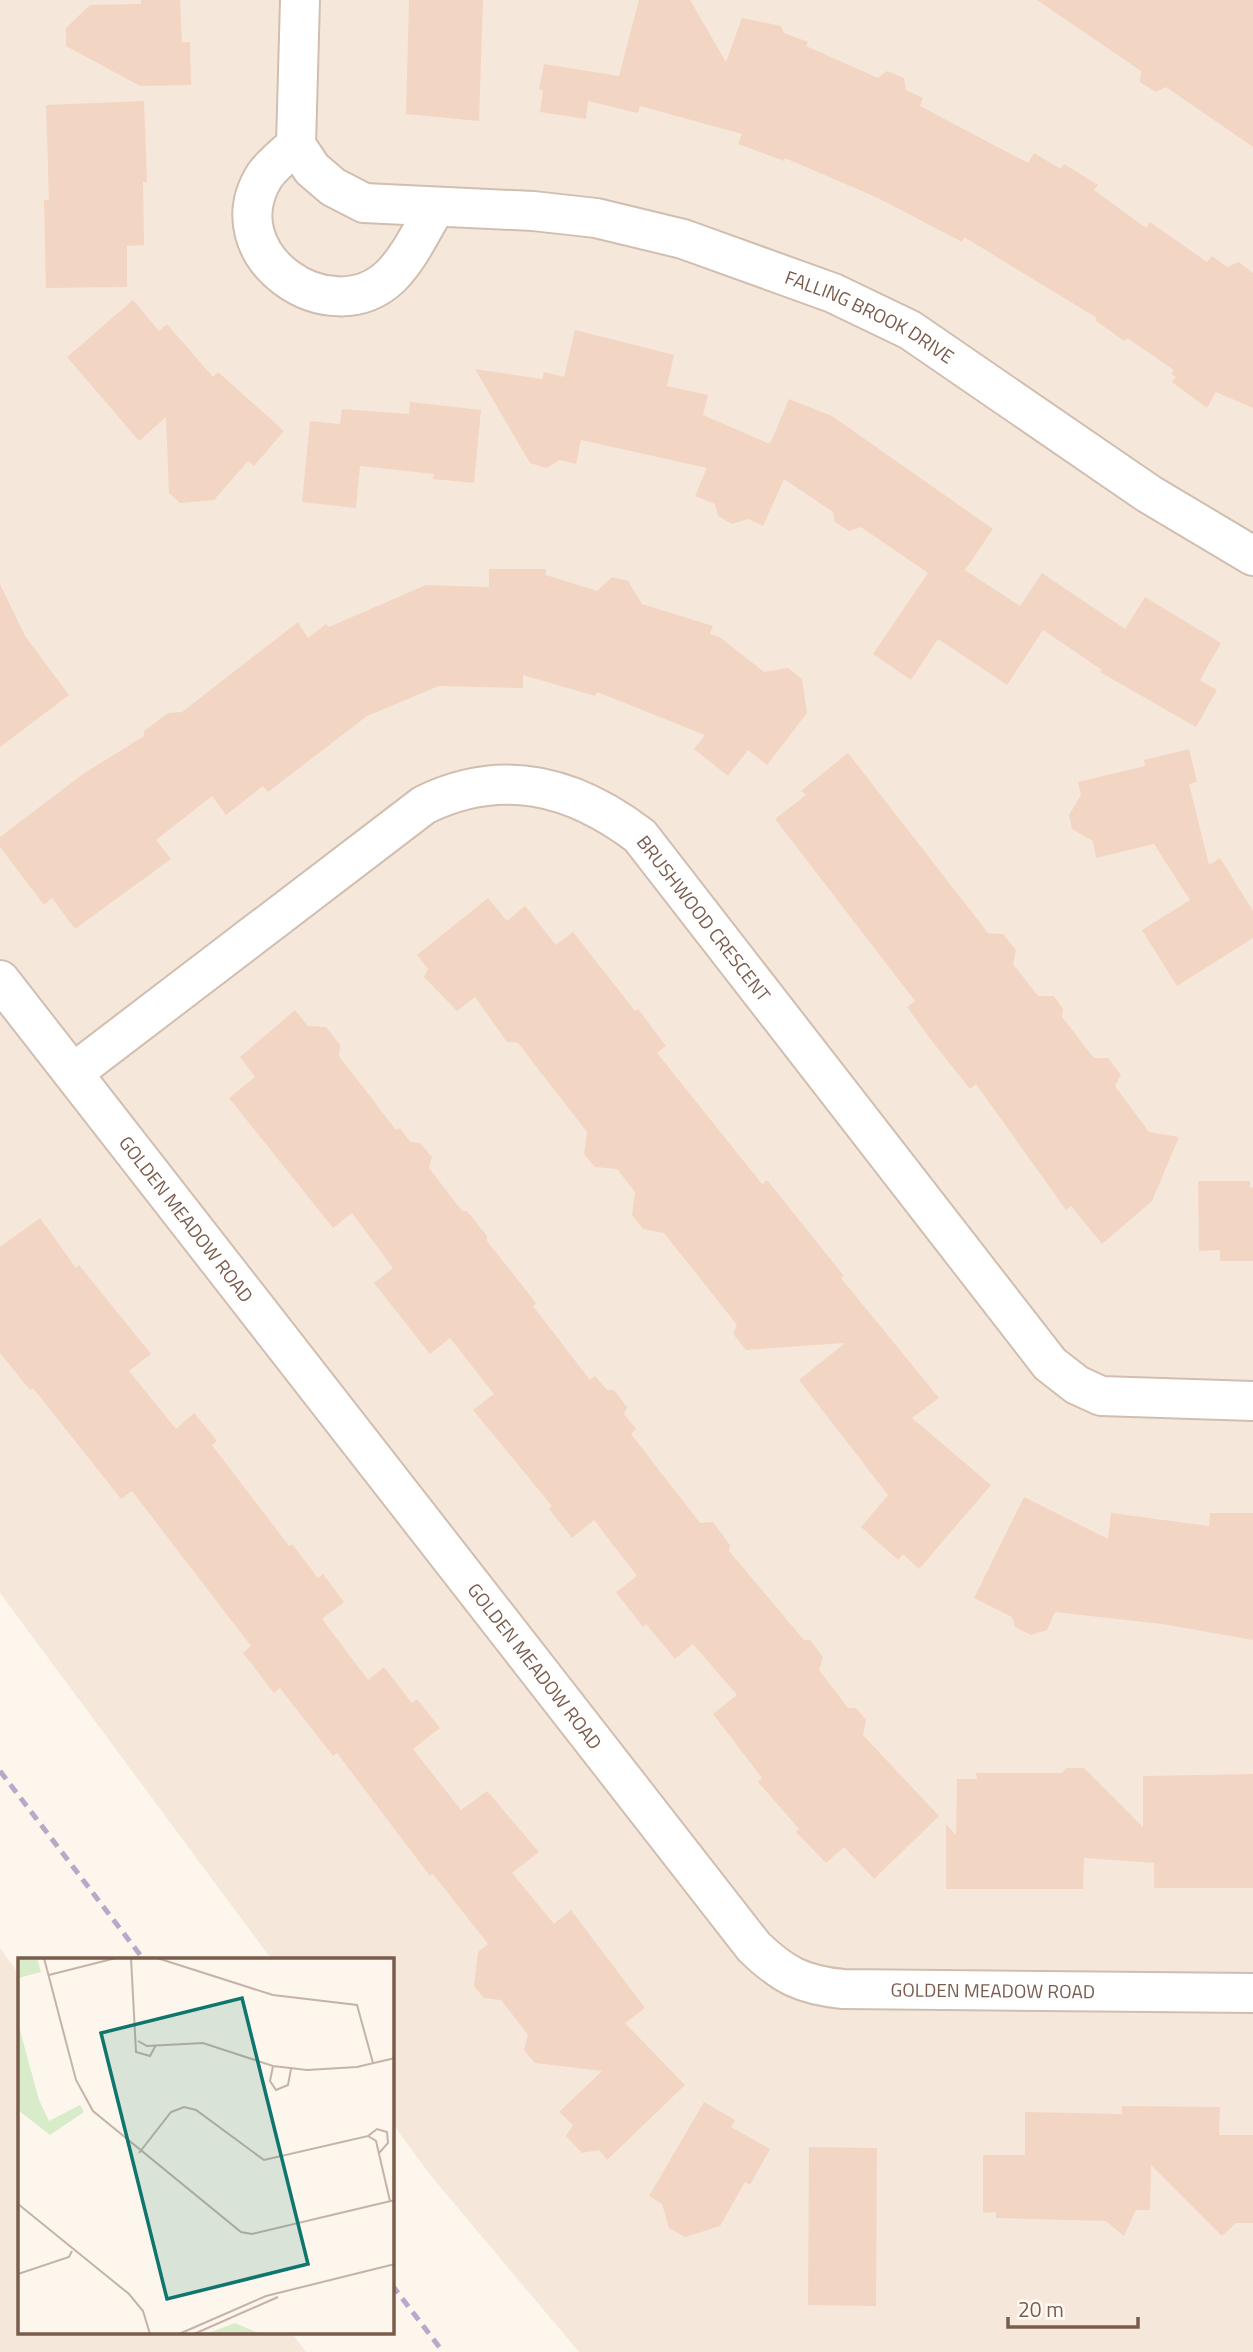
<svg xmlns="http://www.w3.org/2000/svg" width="1253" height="2352" viewBox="0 0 1253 2352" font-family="'Titillium Web',sans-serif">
<rect width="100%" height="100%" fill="#fdf6ec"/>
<!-- residential -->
<g fill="#f5e8da">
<path d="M0,0H1253V2352H579L431,2176L392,2123V1960H272L0,1593Z"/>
<path d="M0,1948L19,1974V2333H292L306,2352H0Z"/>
</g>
<!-- building -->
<g fill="#f3d5c3">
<path d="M141,0H180L182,42H190L191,85L140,86L66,46V28L90,5L141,4Z"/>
<path d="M409,0H483L479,121L406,114Z"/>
<path d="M639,0H690L726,62L742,18L781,26L784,33L808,42L806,46L878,78L887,71L904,78L906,90L923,98L920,106L1028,163L1034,153L1061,169L1064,164L1098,185L1094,190L1146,228L1150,222L1207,262L1212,256L1227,267L1239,262L1253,273V408L1216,392L1207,408L1172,382L1176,377L1171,374L1174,370L1127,338L1124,341L1095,320L1097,318L964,237L962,242L878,198L785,158L784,161L738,144L742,134L640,106L638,113L588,101L586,119L540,112L543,90L539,89L544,64L619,76Z"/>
<path d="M1037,0H1253V147L1166,87L1156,92L1140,82L1141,71Z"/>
<path d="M144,101L147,182H143L144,245L127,246V287L46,288L44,200H49L46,105Z"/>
<path d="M133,300L159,331L167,324L213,377L218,372L284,431L254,466L248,461L214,500L180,503L169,493L166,417L139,441L67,357Z"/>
<path d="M575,330L674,355L667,386L708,395L703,415L770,444L789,399L832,416L993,529L965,570L1020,606L1042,573L1125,629L1145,597L1221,643L1200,680L1217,690L1196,727L1100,672L1102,670L1043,630L1007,685L938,639L911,680L873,654L928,573L861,527L849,531L835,522L833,512L784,479L763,526L748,519L732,524L718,516L715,504L695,496L707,468L581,440L576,464L560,460L546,468L530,463L475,369L542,379L544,372L564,377Z"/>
<path d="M410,402L481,410L474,483L433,479L434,474L360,466L356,508L302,502L310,421L340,424L342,409L409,414Z"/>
<path d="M489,569H546V575L597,591L612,577L628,581L642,604L713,626L710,634L721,638L764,672L788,668L802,679L807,713L767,765L748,750L728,776L694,749L705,735L597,692L595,696L523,675V688L439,686L367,716L268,792L263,786L226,815L212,796L156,840L171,859L75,929L52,898L44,905L0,847V837L83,774L144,736V731L168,713L182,712L298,622L308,638L326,624L329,627L426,585L489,587Z"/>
<path d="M0,584L25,636L69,695L0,747Z"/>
<path d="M1189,749L1197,782L1189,784L1209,865L1220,858L1253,911V938L1177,986L1142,930L1190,900L1154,844L1096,858L1093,841L1072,829L1069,815L1081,795L1078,782L1145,766L1144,760Z"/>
<path d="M848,753L988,933L1003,934L1016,950L1013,964L1038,996H1054L1063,1009L1062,1017L1094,1058H1108L1121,1075L1115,1086L1149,1132L1179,1137L1152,1201L1102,1244L1071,1206L1066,1210L976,1084L970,1089L931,1040L907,1007L915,1001L775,819L806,795L801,791Z"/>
<path d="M488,898L507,921L525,906L556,945L573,932L635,1011L638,1009L666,1046L657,1053L762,1184L767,1180L844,1276L841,1278L939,1398L912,1418L991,1485L919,1569L903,1554L898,1560L861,1527L888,1495L799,1380L845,1343L746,1350L733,1334L737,1325L664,1233L643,1229L632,1215L635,1192L617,1169L595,1167L584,1154L587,1132L518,1043L507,1042L475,997L457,1011L424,977L428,969L417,955Z"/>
<path d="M295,1010L308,1026L326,1027L340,1045L339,1056L396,1130L400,1128L410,1142L420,1143L432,1157L429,1168L462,1211H467L487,1236V1241L536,1303L533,1306L590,1380L595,1376L607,1390H614L627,1407L624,1414L636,1429L631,1434L700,1523L713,1522L730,1545L729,1551L804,1640H810L823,1657L819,1670L848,1708H856L866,1720L863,1735L939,1816L874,1879L844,1847L826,1863L796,1832L799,1829L758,1782L762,1778L713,1714L737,1695L693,1644L675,1659L646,1624L643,1627L616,1592L637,1576L594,1520L572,1538L549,1509L552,1506L473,1410L494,1394L450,1338L430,1354L374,1283L393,1268L352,1213L333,1228L229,1098L255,1077L240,1057Z"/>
<path d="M1198,1181H1250V1188L1253,1187V1261H1220V1250L1199,1251Z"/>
<path d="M40,1218L76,1268L79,1265L151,1354L129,1371L176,1429L194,1413L217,1441L212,1445L289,1546L292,1544L318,1578L323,1574L344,1602L322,1619L368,1680L384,1667L412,1703L417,1699L440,1728L413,1749L461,1810L487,1791L539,1852L512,1873L554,1924L571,1910L645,2008L625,2023L685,2085L607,2160L599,2150L582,2153L566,2136L573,2125L559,2112L602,2071L535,2063L524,2050L528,2035L501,2000L484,1998L474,1986L478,1952L488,1944L433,1874L430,1876L337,1753L333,1756L280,1688L274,1693L243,1653L251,1646L132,1491L121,1499L33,1388L30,1390L0,1353V1247Z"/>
<path d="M1024,1497L1108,1539L1111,1513L1209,1526L1210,1513H1253V1640L1162,1624L1055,1612L1047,1630L1031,1635L1015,1627L1012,1617L974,1598Z"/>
<path d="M1066,1768H1084L1143,1827V1776L1253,1774V1888H1154V1863L1084,1858L1083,1889H946V1824L956,1835L957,1779H977L976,1773H1062Z"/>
<path d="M704,2102L735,2120L731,2127L770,2149L750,2185L745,2182L720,2226L685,2237L669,2228L662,2204L649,2196Z"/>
<path d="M1122,2106L1220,2107L1219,2135H1253V2223H1236L1222,2236L1151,2165L1150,2210H1136L1124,2236L1106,2221L996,2218V2212L983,2213V2155H1025V2112L1122,2114Z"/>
<path d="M809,2147L877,2148L876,2306L808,2305Z"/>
</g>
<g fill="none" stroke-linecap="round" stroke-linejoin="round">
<defs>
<g id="minor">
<path id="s1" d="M300,0L296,145L312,169L333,187L364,203L533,211L596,218L683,239L833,293L910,330L1149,494L1253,556"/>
<path d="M296,145C286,154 273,164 265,175C214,255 330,335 391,276C409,258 422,230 435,208"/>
<path id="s2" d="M0,980L754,1947C783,1975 802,1985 843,1989L1253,1993"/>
<path id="s3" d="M73,1073L424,805C501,767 573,785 640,836L1050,1364L1077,1385L1101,1396L1253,1401"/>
</g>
</defs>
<!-- minor casing -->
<use href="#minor" stroke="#d1beb0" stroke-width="42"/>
<!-- minor -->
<use href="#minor" stroke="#fff" stroke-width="38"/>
<!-- rail -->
<g stroke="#b9a8c9" stroke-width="5" stroke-dasharray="10 7" stroke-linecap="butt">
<path d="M0,1771L144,1960"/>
<path d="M392,2285L443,2352"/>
</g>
</g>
<g text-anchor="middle" stroke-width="7" stroke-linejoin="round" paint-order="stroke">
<!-- street labels -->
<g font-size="19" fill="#7a5c4d" stroke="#fffaf3">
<text dy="7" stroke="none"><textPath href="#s1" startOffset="761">FALLING BROOK DRIVE</textPath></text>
<text dy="7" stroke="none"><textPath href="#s3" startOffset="777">BRUSHWOOD CRESCENT</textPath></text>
<text dy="7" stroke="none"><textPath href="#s2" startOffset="303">GOLDEN MEADOW ROAD</textPath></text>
<text dy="7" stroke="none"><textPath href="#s2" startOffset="870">GOLDEN MEADOW ROAD</textPath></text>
<text dy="7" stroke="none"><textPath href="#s2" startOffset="1477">GOLDEN MEADOW ROAD</textPath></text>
</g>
</g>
<!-- overview -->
<g transform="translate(18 1958)">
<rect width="376" height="376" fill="#fdf6ec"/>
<path d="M0,0H19L23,14L0,20ZM0,65L21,142L31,163L62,147L66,154L32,177L0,152ZM217,365L243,376H188L201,371Z" fill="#d8ecc9"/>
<path fill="none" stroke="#c5b3a7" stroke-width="2" d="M26,0L58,122L75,153L223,274L234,276L377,242M113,0L118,94L132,98L138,87M139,0L255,37L339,47L355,105M31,17L98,0M120,83L129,88L185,85L255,108L289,112L339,109L377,100M255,108L252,123L258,132L270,127L273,111M350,178L359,171L369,174L370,185L361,195M121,195L153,154L166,149L178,152L246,202L350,178L358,183L372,243M0,246L111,336L125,353L132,376M0,316L51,299L54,293M161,376L248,338L377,306M176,376L260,339"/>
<path fill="#0f766e" fill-opacity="0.15" stroke="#0f766e" stroke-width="3.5" d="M224,40L290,306L149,341L83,75Z"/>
<rect width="376" height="376" fill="none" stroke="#7a5c4d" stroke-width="3.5"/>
</g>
<!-- scale -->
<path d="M1008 2317v10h130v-10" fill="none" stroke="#7a5c4d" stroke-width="3.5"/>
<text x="1018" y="2317" font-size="21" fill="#7a5c4d" stroke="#fffaf3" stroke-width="5" paint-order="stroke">20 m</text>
</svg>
